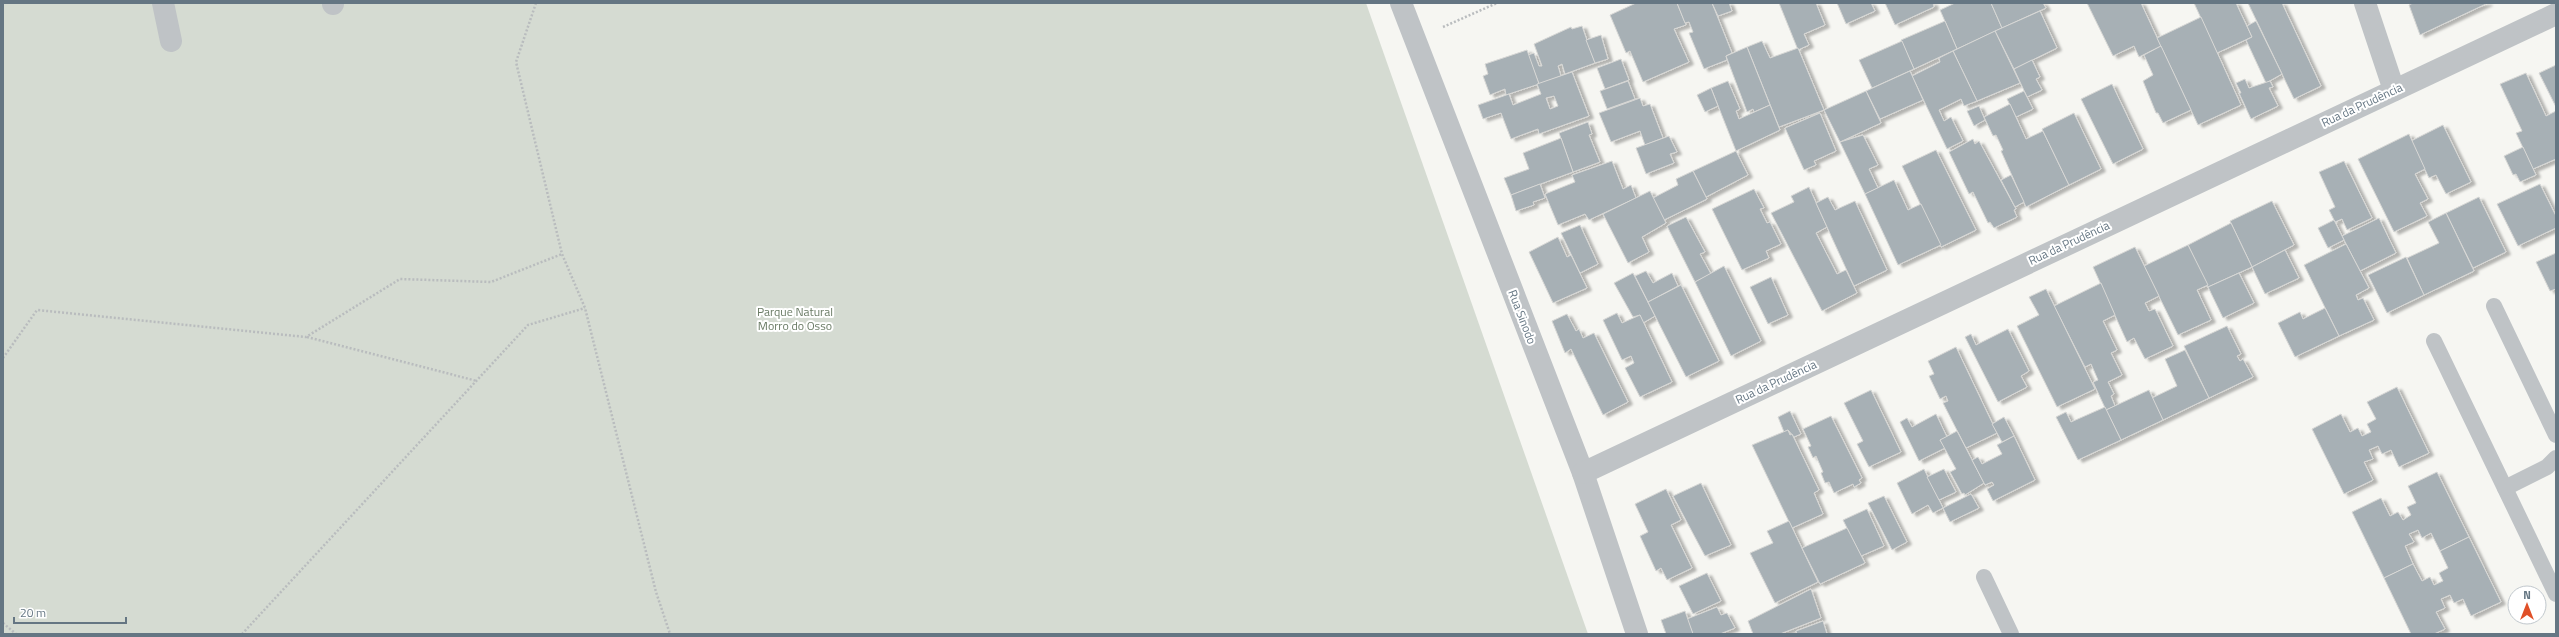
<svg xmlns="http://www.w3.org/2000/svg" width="2559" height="637" viewBox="0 0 2559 637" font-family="'Titillium Web',sans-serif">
<defs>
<filter id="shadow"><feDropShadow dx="4.5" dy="2.5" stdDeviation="1" flood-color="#0004"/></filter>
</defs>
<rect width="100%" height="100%" fill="#f6f6f2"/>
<!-- green -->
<path fill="#d5dbd2" d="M3,3H1366L1588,634H3Z"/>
<!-- building -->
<g fill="#a7b0b5" stroke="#d7d7d5" fill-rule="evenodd" filter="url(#shadow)">
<path d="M1636,3H1677L1686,25L1674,29L1689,62L1643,82L1630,51L1626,53L1610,15Z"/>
<path d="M1677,3H1712L1732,53L1726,56L1727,60L1704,69L1689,33L1693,32L1689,22L1685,23Z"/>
<path d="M1712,3H1729L1732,11L1718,16Z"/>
<path d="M1779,3H1816L1825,25L1804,34L1809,45L1798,50Z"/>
<path d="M1837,3H1871L1875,11L1846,24Z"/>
<path d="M1885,3H1933L1934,7L1895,25Z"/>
<path d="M1955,3H1991L2002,28L1957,49L1940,10Z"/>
<path d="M1991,3H2043L2046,8L2002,28Z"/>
<path d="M2087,3H2141L2161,46L2139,57L2134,46L2113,56Z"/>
<path d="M2194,3H2236L2252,37L2217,53Z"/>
<path d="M2248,3H2282L2321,86L2294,99Z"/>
<path d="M2413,3H2488L2420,35L2409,5Z"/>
<path d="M2040,11L2057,48L2014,69L1995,31Z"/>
<path d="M2201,17L2241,105L2198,125L2157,38Z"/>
<path d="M1945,21L1957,49L1914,69L1901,40Z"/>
<path d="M2256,21L2282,74L2266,83L2246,40L2252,37L2247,26Z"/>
<path d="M1582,26L1595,63L1565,74L1562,64L1558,66L1561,76L1539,84L1528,55L1534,53L1539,66H1542L1534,44L1571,27L1572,29Z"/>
<path d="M1995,31L2020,83L1977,101L1953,51Z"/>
<path d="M1601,35L1608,59L1595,63L1586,40Z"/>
<path d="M1762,41L1770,58L1798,48L1824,110L1779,127L1747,47Z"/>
<path d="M1902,41L1914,69L1872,88L1859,60Z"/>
<path d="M2161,46L2191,110L2163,123L2158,113H2156L2143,81L2153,75L2144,55Z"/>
<path d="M1747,47L1770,105L1754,112L1753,109L1747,112L1726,56Z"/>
<path d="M1527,50L1539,84L1506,95L1505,89L1490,95L1483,76L1488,74L1485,64Z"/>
<path d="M1953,51L1977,101L1964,106L1961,99L1939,110L1944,121L1951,117L1963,141L1947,149L1912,76L1940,62L1939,58Z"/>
<path d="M1621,59L1629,80L1605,89L1597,68Z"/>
<path d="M2032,60L2040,77L2036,79L2042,90L2027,97L2014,69Z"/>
<path d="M2556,65V107L2539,73Z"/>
<path d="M1910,71L1923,100L1880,119L1866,91Z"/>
<path d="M1572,72L1589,116L1539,134L1538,129L1511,139L1501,113L1483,119L1478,105L1509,94L1513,105L1541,94L1537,84ZM1554,96L1558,106L1550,109L1546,98Z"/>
<path d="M2526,73L2546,116L2556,111V159L2533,169L2516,133L2522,131L2500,84Z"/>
<path d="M2245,79L2249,88L2270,81L2273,87L2269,88L2278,106L2251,119L2239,93H2241L2236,83Z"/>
<path d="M1628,81L1635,99L1607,109L1600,91Z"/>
<path d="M1728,81L1740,109L1736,111L1739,119L1770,105L1780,130L1736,151L1711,88Z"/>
<path d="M2112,84L2143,149L2113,164L2081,99Z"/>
<path d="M1711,88L1718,106L1705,112L1697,95Z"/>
<path d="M1866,91L1881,123L1840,142L1824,110Z"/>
<path d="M2024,91L2033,109L2016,117L2007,99Z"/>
<path d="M1640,98L1643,106L1650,104L1663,138L1645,145L1640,131L1611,142L1599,113Z"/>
<path d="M2010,104L2026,139L2043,131L2069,185L2026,207L2001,151L2003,150L1996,135L1993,136L1984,117Z"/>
<path d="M1979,106L1985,120L1974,126L1967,111Z"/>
<path d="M1820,113L1836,151L1814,161L1816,165L1804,170L1785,128Z"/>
<path d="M2074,113L2101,169L2069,185L2042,129Z"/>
<path d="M1588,122L1592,134L1589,135L1600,162L1573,172L1559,133Z"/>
<path d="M2443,125L2471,182L2446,194L2436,175L2429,178L2411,141Z"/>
<path d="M2409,134L2425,169L2415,174L2428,199L2420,203L2427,216L2394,232L2358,159Z"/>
<path d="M1863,135L1878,165L1869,169L1878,188L1865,194L1840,142Z"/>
<path d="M1669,136L1677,152L1670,154L1674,163L1646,174L1636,148Z"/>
<path d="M1561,138L1573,172L1511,195L1504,178L1529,169L1523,153Z"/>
<path d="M1973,139L1975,144L1979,141L2016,209L2014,210L2017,217L1994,228L1990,222L1988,223L1973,192L1969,194L1949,152Z"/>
<path d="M2523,147L2536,175L2520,182L2516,174L2513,175L2504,156Z"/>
<path d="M1936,150L1976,230L1941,247L1902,166Z"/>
<path d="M1736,151L1748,175L1706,197L1693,171Z"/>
<path d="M1612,161L1623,189L1631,185L1636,198L1589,220L1585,214L1558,225L1545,194L1575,182L1572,175Z"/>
<path d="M2344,161L2372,218L2347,230L2342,219L2335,222L2329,210L2335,207L2319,172Z"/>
<path d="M1693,171L1707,199L1664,220L1653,198L1678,185L1676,179Z"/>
<path d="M2011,175L2024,202L2015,207L2001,180Z"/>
<path d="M1894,180L1908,210L1921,204L1941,245L1898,265L1865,194Z"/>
<path d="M1540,184L1545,198L1533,202L1534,205L1516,211L1511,195Z"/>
<path d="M2540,184L2556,216V228L2518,246L2497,204Z"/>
<path d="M1809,187L1827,227L1816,233L1837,274L1846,270L1857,293L1822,311L1771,213L1794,202L1791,196Z"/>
<path d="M1754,189L1764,208L1760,209L1767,223L1770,222L1781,244L1766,251L1769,258L1742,270L1712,209Z"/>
<path d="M1650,191L1666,223L1642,237L1649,252L1628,263L1603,214Z"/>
<path d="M1828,197L1835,210L1855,201L1887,270L1854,286L1816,203Z"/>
<path d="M2479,197L2506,252L2473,268L2446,213Z"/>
<path d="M2272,201L2294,245L2252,267L2230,221Z"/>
<path d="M2446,213L2474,271L2424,295L2407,258L2439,243L2428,222Z"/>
<path d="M1686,217L1705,252L1700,254L1711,274L1695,282L1667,226Z"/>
<path d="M2379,218L2396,253L2360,271L2342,236Z"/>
<path d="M2334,220L2344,240L2328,248L2318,228Z"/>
<path d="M2231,223L2252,267L2208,287L2188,245Z"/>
<path d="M1580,225L1598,264L1580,273L1561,233Z"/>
<path d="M1558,237L1567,257L1571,255L1587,288L1553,303L1529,252Z"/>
<path d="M2346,244L2369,288L2356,295L2358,300L2363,298L2374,320L2339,336L2304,265Z"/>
<path d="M2188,245L2208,285L2197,290L2211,320L2178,335L2144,266Z"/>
<path d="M2135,247L2159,296L2145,303L2149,311L2155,309L2173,346L2145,359L2134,338L2127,342L2093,267Z"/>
<path d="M2285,250L2299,278L2265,294L2252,267Z"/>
<path d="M2556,253V289L2550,291L2536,262Z"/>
<path d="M2406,257L2424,295L2387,313L2368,275Z"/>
<path d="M1724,266L1761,341L1731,356L1695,282Z"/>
<path d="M1646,271L1653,283L1672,273L1678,286L1648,302L1635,276Z"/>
<path d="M1633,273L1655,316L1643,323L1640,315L1633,317L1614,283Z"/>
<path d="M2239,273L2254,303L2223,318L2208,287Z"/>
<path d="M1771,277L1788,315L1768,324L1750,287Z"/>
<path d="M2101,283L2115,315L2103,321L2117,350L2111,353L2122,375L2108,382L2114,394L2111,396L2115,406L2106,410L2093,382L2098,380L2091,364L2085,367L2054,306Z"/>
<path d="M1681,285L1719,361L1686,377L1648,302Z"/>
<path d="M2046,289L2095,389L2057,407L2017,326L2039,315L2029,297Z"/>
<path d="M2325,308L2339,336L2295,357L2278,323L2300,312L2303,319Z"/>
<path d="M1617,313L1622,323L1640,315L1672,382L1640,397L1625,368L1634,363L1631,356L1622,360L1603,320Z"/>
<path d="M1567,314L1576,331L1579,329L1583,338L1594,333L1628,402L1603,415L1571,349L1565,353L1552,321Z"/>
<path d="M2227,326L2241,354L2237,356L2240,361L2243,359L2253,377L2209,398L2184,346Z"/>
<path d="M2008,329L2029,371L2021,376L2027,387L1998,402L1965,337L1971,334L1976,345Z"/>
<path d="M1956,347L1997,433L1966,448L1943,403L1948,401L1946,396L1940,399L1929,376L1934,374L1928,361Z"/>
<path d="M2185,350L2209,398L2163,420L2152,398L2177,386L2165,359Z"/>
<path d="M2397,387L2429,453L2399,467L2391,450L2382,454L2378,446L2369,450L2373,459L2364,462L2373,480L2344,494L2312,429L2341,414L2350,432L2358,428L2362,436L2371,432L2367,424L2376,419L2367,402Z"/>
<path d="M1871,390L1901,452L1869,467L1857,444L1863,441L1844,403Z"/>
<path d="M2149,390L2163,420L2121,440L2106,410Z"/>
<path d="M2105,407L2121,440L2078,460L2056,417L2066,412L2071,422Z"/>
<path d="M1790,411L1801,434L1794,437L1788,430L1784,432L1778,417Z"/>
<path d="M1936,414L1947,437L1940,440L1945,448L1919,461L1900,422L1907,418L1912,427Z"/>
<path d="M1831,416L1862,478L1859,480L1861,483L1854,487L1853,484L1834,493L1829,482L1825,483L1821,473L1823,472L1816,456L1813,458L1808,447L1811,446L1803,429Z"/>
<path d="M2004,417L2014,436L2002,442L1992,424Z"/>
<path d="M1788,430L1790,435L1792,434L1819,490L1814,493L1823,514L1792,528L1752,445Z"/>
<path d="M1957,431L1984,483L1965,495L1964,493L1962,494L1950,472L1956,469L1940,440Z"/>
<path d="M2014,436L2035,480L1993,501L1987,489L1994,485L1992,482L1985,485L1972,460L1978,457L1982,464L2002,454L1997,445Z"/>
<path d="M1924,469L1943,508L1933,513L1928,505L1912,514L1897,483Z"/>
<path d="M1944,469L1956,492L1939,500L1927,477Z"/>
<path d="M2437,472L2469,537L2440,551L2431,533L2422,538L2418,530L2409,534L2414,542L2405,546L2413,564L2384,578L2352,512L2381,498L2390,516L2398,512L2403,520L2411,515L2407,507L2416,503L2408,486Z"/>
<path d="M1701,483L1731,545L1705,556L1673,496Z"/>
<path d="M1666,489L1681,520L1671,525L1692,568L1667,580L1661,568L1656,571L1640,536L1648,532L1635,504Z"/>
<path d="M1971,494L1979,508L1950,522L1943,508Z"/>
<path d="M1884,496L1907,542L1892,550L1868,503Z"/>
<path d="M1867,509L1884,546L1861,556L1843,520Z"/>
<path d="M1789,521L1818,582L1775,603L1750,553L1773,543L1767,531Z"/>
<path d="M1847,528L1865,563L1820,584L1802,548Z"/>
<path d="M2469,537L2501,602L2471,616L2463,599L2454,603L2450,595L2441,599L2445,608L2436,612L2445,629L2434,634H2411L2384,578L2413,564L2422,581L2430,577L2434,585L2443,581L2439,573L2448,568L2440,551Z"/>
<path d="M1707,573L1721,601L1693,614L1679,586Z"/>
<path d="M1811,589L1821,618L1780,634H1753L1748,621Z"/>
<path d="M1717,607L1721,615L1727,613L1735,628L1720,634H1693L1687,619Z"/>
<path d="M1685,611L1693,634H1666L1661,620Z"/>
<path d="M1823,621L1827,634H1797L1796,631Z"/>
</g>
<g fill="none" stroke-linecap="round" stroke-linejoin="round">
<!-- path -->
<g stroke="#b9bcbe" stroke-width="2.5" stroke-dasharray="2 2" stroke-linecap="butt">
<path d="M536,3L516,62L562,254L585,308L656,592L670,634"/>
<path d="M1443,27L1497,3"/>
<path d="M307,337L477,381"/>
<path d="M3,358L37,310L306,337L400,279L491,282L562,254"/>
<path d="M3,623L16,634"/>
<path d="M242,634L528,325L585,308"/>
</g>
<!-- service -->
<g stroke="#bfc3c6" stroke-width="16">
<path d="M2494,306L2556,435"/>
<path d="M2434,341L2556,594"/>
<path d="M2505,488L2547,467L2556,458"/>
<path d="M1984,577L2011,634"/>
</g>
<!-- minor -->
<g stroke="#bfc3c6" stroke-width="22">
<path d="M163,3L171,41"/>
<path d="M333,3V4"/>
<path d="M1401,3L1583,473L1637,634"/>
<path d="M2365,3L2394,90"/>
<path d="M1583,473L2556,14"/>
</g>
</g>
<g text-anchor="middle" stroke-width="4" stroke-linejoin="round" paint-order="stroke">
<!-- street labels -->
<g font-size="12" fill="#657683" stroke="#fff">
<text transform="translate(2362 105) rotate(-25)" y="4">Rua da Prudência</text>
<text transform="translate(2069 243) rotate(-25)" y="4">Rua da Prudência</text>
<text transform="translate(1522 317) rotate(69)" y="4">Rua Sinodo</text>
<text transform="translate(1776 382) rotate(-25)" y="4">Rua da Prudência</text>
</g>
<!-- park labels -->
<g font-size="12" fill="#697a64" stroke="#fff">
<text x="795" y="316">Parque Natural<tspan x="795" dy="14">Morro do Osso</tspan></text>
</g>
</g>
<!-- border -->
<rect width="2559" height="637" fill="none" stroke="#657683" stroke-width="8"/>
<!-- north arrow -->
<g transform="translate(2527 605)"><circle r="19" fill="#ffffff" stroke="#c1c8cd"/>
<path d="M0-3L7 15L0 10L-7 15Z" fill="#e05028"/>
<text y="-6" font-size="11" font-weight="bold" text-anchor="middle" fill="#657683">N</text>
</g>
<!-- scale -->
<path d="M14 617v6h112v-6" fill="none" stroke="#657683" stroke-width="2"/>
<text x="20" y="617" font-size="12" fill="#657683" stroke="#ffffff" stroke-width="3" paint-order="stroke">20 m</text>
</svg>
